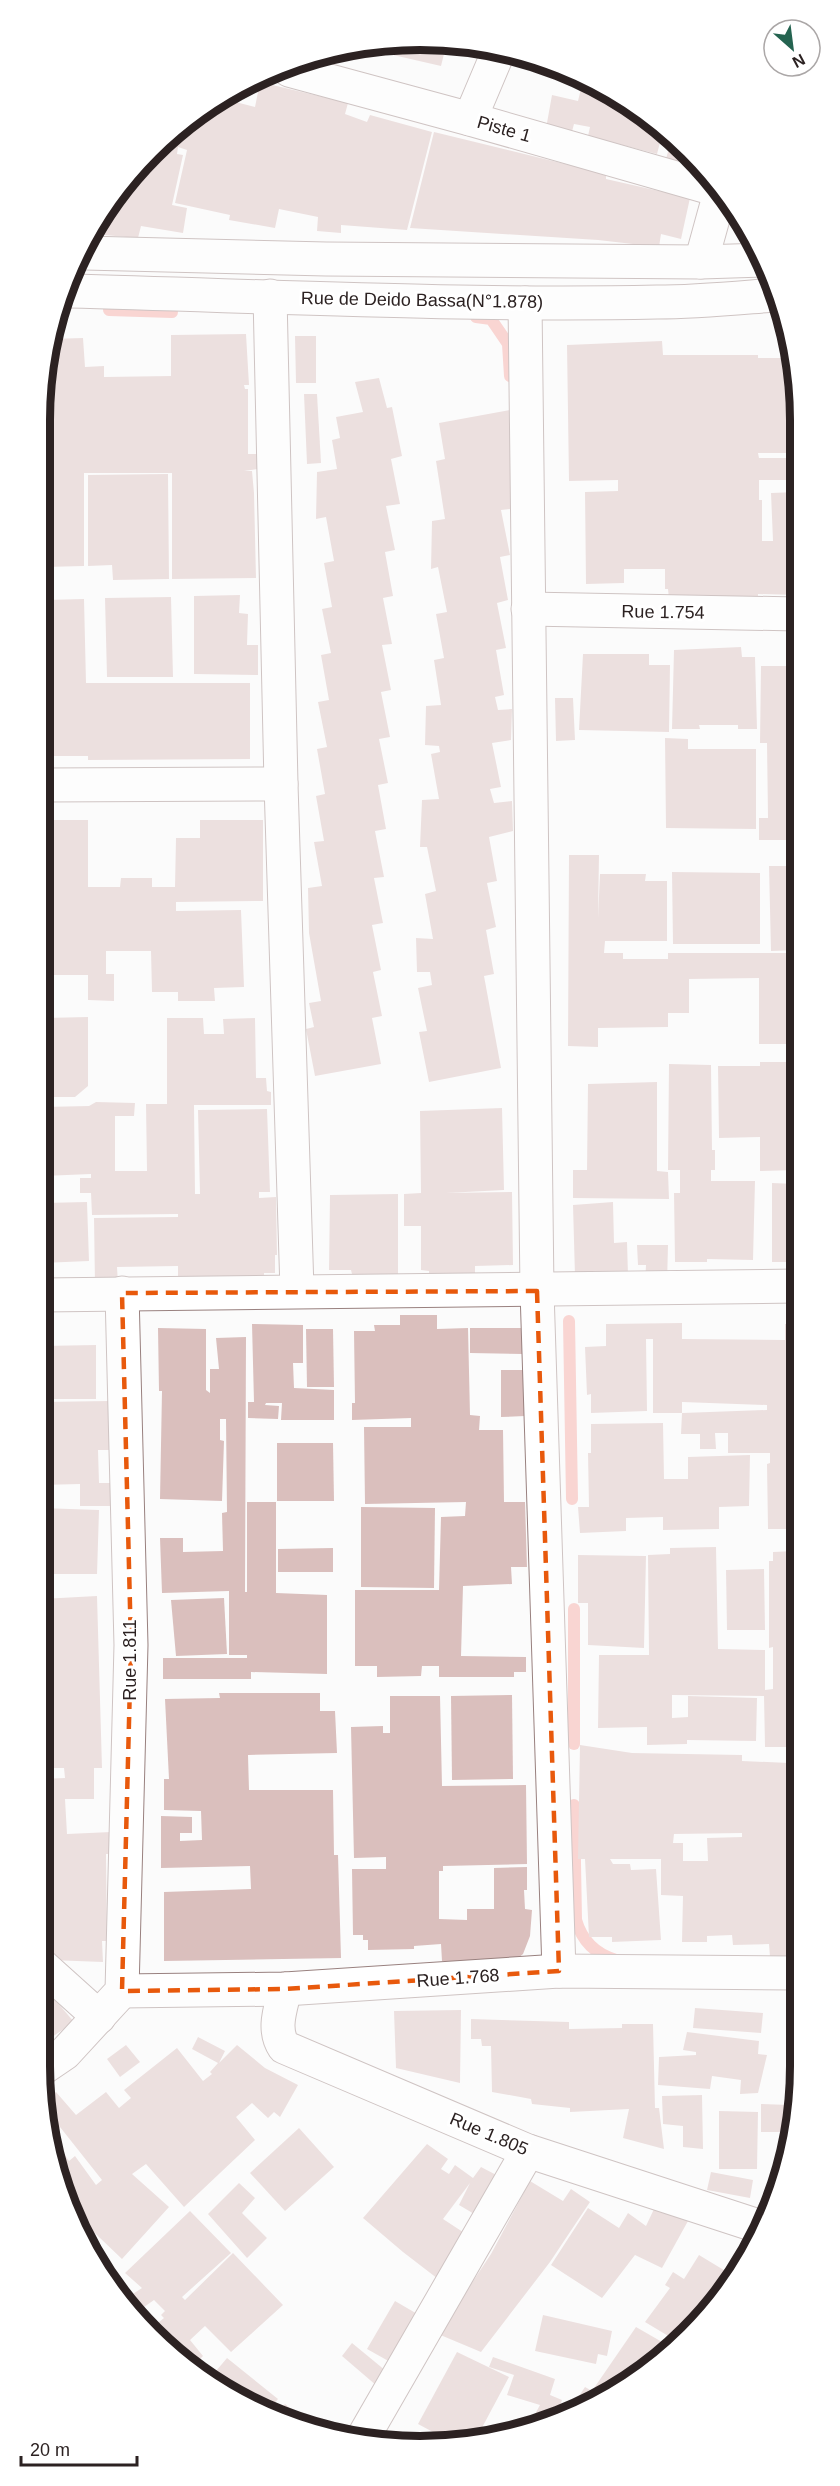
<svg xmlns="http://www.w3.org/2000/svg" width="840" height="2486" viewBox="0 0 840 2486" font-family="Arial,sans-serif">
<rect width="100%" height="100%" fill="#fbfbfb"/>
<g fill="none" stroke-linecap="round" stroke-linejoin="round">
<!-- stream -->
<g stroke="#f5a6a1" stroke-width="12">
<path d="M109,310L172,312"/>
<path d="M476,317L491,319L508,344L510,376"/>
<path d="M569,1321L572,1499"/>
<path d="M574,1609V1744"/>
<path d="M574,1805L576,1920C582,1941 595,1954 616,1960"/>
</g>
</g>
<!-- building -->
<g fill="#dabfbd" fill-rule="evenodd">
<path d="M352,46H377L375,53Z"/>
<path d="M381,46H446L441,66L380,52Z"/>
<path d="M583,80L610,90L663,131L657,154L588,136L590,127L574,124L570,139L545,134L552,95L578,101Z"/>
<path d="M260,82L348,103L345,114L367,122L370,115L432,132L407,230L341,225V233L317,231L318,217L279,209L275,228L229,220L230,215L175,203L187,150L178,147L177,154L183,155L172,205L187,208L183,233L141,226L138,238L93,234L103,208L209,103L220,98L255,107Z"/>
<path d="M434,132L606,174V179L690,198L681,239L661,234L659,247L598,240L410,228Z"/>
<path d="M672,137L690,151L699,164L698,168L666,159Z"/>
<path d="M246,334L249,385H244L245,389H248V454H258V469L244,471H252L254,493L256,578L172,579V473H84V566L45,567L46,366H48L49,339L83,338L85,367L104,366V377L171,376V335Z"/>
<path d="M295,336H316V383H296Z"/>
<path d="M662,341L663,355H758V358H794L798,370L797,453H758L759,458H788V461H797V480H759V500H762V541H773L771,493L797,492V595L758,594V599H669L668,589H665V569H624V583L586,584L585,492L618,491V480L569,481L567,345Z"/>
<path d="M379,378L387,408L392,407L402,456L391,459L400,504L386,506L395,550L385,552L393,596L383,598L392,644L382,645L391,690L381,692L390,737L379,739L388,783L378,785L386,829L375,831L384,877L374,878L383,923L372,925L381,970L373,972L382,1016L372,1018L381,1064L315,1076L306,1029L314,1027L309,1003L321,1001L309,933L308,888L322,886L314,842L324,841L316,796L325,794L317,749L327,747L318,702L329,700L321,655L331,653L322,609L332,607L324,563L334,561L326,517L316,519L317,472L337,469L332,440L340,438L336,417L363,412L355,382Z"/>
<path d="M304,394H317L321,463L307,464Z"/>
<path d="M510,410L511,509L501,510L510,555L500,557L508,600L497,603L506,648L496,650L504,695L495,697L498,710L512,709L511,740L492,743L501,787L490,789L494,803L512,801L513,831L489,837L497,881L487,883L496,927L486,930L494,974L484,976L501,1068L429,1082L419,1032L427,1031L418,988L432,985L430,972H417L416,938L433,939L425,894L436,891L427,847H420L422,800L439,799L431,754L440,752L439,746L425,745L426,706L441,705L434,660L444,658L436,614L447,612L438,567L431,569L432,521L445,519L436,461L445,459L439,423Z"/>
<path d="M168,474L169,579L113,580L112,565L88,566V475Z"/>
<path d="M240,595L239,613L248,614L247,645H258V675L194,674V596Z"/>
<path d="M171,597L173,677H107L105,598Z"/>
<path d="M84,599L86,683H250V759L88,760V756H45V681H53L52,671H45V600Z"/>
<path d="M741,647L742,657H755L757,729H738V725H699L700,729H672L674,650Z"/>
<path d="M583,654H649V665H670L669,732L579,730Z"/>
<path d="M761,666H797V840H759V818H768L767,743H760Z"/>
<path d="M555,698H573L575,740L556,741Z"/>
<path d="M665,738L688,739V749H756V829L666,828Z"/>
<path d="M44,820H88V887H120L121,878H152V887H175L176,838H200V820H263V901L176,902V911L241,910L244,987L214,988L215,1001H178V992H152L151,951H106V974H114V1001L88,1000V975H44Z"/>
<path d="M569,855H599L598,918L600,874H646L645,881H667V941H605L604,953H623V959H668V953H796V977H789V1021H796V1044H759V978L689,979V1013H668V1027L598,1028V1047L568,1046Z"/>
<path d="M769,866H797L796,950L771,951Z"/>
<path d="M672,872L760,873V944H673Z"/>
<path d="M88,1017V1086L75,1097H43L44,1018Z"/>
<path d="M167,1018H203L204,1034H224L223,1019L255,1018L256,1078H266L267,1091L271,1092V1105H194L195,1194H200L198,1110L267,1109L270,1192H259V1198L276,1197L277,1255H275V1273H264V1278L178,1280V1266L117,1267L118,1284L95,1285L94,1218L178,1217V1214L92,1215L91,1193H80V1178H91V1174L43,1176V1107L89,1106L96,1102L135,1103L134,1116H115V1171H147L146,1104H167Z"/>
<path d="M760,1062H787V1065H796V1170L760,1171V1137L719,1138L718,1066H760Z"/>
<path d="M669,1064L711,1065L712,1150H715V1170H711V1181H755L753,1260L707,1259V1262H675L674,1193H680V1170H668Z"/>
<path d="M657,1082V1171L668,1172L669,1199L573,1198V1170H587L588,1084Z"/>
<path d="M502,1108L504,1190L446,1193L512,1192L513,1265L475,1266V1277L429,1279V1271L421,1270V1226H404V1194L421,1193L420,1111Z"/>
<path d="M772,1183L796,1184V1262H772Z"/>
<path d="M398,1194V1274H352L351,1270H329L330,1195Z"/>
<path d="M87,1202L89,1261L42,1263L43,1203Z"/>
<path d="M613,1202L614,1243L627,1242L628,1275L575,1276L573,1205Z"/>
<path d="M637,1245H668L667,1285L645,1284L646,1265H638Z"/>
<path d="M400,1315H437V1329L468,1328L470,1415L480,1416L479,1430H503L504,1502H525L527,1567H511L512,1584L463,1586L461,1656L526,1657V1672H514V1677H439V1666H422L421,1676L377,1677V1666H355V1590H439L441,1517L465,1516L466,1502L365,1504L364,1427H411V1418L352,1420V1403H355L354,1331H375L374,1325H400Z"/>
<path d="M682,1323V1339L785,1340V1324H795V1464H790L791,1529H768L767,1464L770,1463V1453H728V1433H715L716,1449H700V1434H681L682,1413L767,1410V1405L682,1402V1413H653V1339H646L647,1411L591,1413V1394L587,1395L585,1347L606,1346V1324Z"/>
<path d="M252,1324L303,1325V1363H293L294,1388L334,1390V1420H281L282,1403H266L265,1405L279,1406L278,1419L248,1418V1402H254Z"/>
<path d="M158,1328L206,1329V1390L210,1393V1369H219L216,1338L246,1337L245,1592H247V1502H276V1593L327,1595V1674L251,1672V1679H163V1658H247V1655H229V1591L162,1593L160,1538H183V1552L223,1551L222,1513L227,1512L226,1419H220V1440L224,1441L222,1501L160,1499L162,1391H159Z"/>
<path d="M470,1328H524L523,1354L470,1353Z"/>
<path d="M306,1329H333L334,1387H307Z"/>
<path d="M96,1345V1399H42V1346Z"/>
<path d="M501,1370H525V1416L501,1417Z"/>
<path d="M109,1401L116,1450H98L99,1483H110L111,1506H80V1484L41,1485L42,1402Z"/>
<path d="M663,1423L664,1479H688V1457L750,1455L749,1506L719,1507V1529L663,1530V1517L626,1518V1531L580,1533L578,1507H589L588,1453H591V1424Z"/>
<path d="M277,1443H333L334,1501H277Z"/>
<path d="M361,1507L435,1508L434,1588L361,1587Z"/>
<path d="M41,1508L99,1510L97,1574H41Z"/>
<path d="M716,1547L718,1649L765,1650V1690L773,1689V1647L769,1648V1561H773V1552L795,1551V1747H765L764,1696L672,1695V1718L688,1717V1696L757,1698L756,1741L687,1740V1744L647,1745V1727L598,1728L599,1655H649L648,1555L670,1554V1548Z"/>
<path d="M333,1548V1572H278V1549Z"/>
<path d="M578,1555L646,1556L644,1648L588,1645V1603H578Z"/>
<path d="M764,1569L765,1630H727L726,1570Z"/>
<path d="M97,1596L102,1768H94V1799H65L67,1834L111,1832L112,1854H106L107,1941H102L103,1962L50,1960L39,1951L40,1879H49L47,1867L40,1868V1779L65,1778L64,1768H40L41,1599Z"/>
<path d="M224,1598L227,1654L176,1656L171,1600Z"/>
<path d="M219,1693H320V1711H335L337,1753L248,1755L249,1790H333L334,1855H338L341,1958L164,1961V1892L251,1889L250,1866L161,1868V1816L192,1817V1833H180V1841L202,1840L201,1811L164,1810V1779H169L165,1699L220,1698Z"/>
<path d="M512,1695L513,1779L452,1780L451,1696Z"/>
<path d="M390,1696H440L442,1786L526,1785L527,1864L443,1866V1871H439V1919L467,1920V1909H494V1868L527,1867V1890H524L525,1909L532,1910L530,1936L523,1954L512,1963L442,1961L441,1944L414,1946V1949L368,1950V1940H363V1935H353L352,1869H386V1857L354,1858L351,1727L383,1726V1733H390Z"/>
<path d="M580,1745L632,1753L742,1755V1761L789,1763L788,1778H794V1959L770,1957L769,1944L733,1945L732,1935L707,1936V1942H682L683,1896L661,1895V1859H610L613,1864H630L631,1870L656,1869L661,1940L612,1942V1937H589L585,1859H578ZM742,1833V1837L707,1838L708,1861H683V1843H673L674,1834Z"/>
<path d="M51,1995L74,2022L39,2046V2003Z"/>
<path d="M695,2008L763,2013L761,2033L693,2028Z"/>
<path d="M461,2010L460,2083L396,2068L394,2011Z"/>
<rect x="789" y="2012" width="5" height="48"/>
<path d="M471,2019L569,2022V2029L622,2028V2024H653L655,2108H659L664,2149L623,2138L629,2109L570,2112V2108L532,2104L531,2099L492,2092L491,2046H482L481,2039H471Z"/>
<path d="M687,2032L759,2041L758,2054L767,2055L758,2093L740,2094L741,2080L712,2076L710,2089L658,2085L659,2057L696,2055V2052L683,2050Z"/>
<path d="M198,2037L225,2051L219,2063L237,2045L265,2068L298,2085L280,2117L274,2112L268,2118L252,2103L236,2117L255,2140L184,2207L146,2164L132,2174L169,2207L122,2259L78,2217L73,2219L68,2211L53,2138L69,2161L75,2156L96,2185L102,2180L60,2127L58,2130L50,2119L46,2100L56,2092L76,2115L106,2092L119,2108L131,2098L124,2090L177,2048L203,2081L212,2074L210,2072L218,2063L192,2049Z"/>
<path d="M126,2045L140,2062L120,2077L107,2059Z"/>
<path d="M702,2095L703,2149L683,2147V2126L663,2124L662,2096Z"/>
<path d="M761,2104L789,2105V2132H761Z"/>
<path d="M719,2111L758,2112L757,2169H719Z"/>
<path d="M299,2128L334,2167L285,2211L250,2173Z"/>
<path d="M427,2144L448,2159L441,2169L449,2174L455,2165L473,2178L481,2167L504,2179L481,2218L459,2205L470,2183L443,2219L469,2236L442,2282L403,2252L363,2218Z"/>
<path d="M778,2164L783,2166L764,2213L762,2212Z"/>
<path d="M711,2172L753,2180L750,2198L707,2190Z"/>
<path d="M530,2181L563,2201L571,2189L590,2202L550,2262L481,2352L438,2334L491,2254Z"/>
<path d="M239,2183L255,2198L242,2213L267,2238L247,2258L208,2214Z"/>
<path d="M588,2208L619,2228L628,2213L646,2226L654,2209L688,2221L662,2268L635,2255L602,2298L551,2265Z"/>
<path d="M190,2211L231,2253L182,2297L185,2300L233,2253L283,2305L231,2352L205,2326L190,2340L203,2356L200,2359L204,2363L199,2368L149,2330L164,2318L161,2315L165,2311L154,2300L137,2312L147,2324L145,2326L134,2317L121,2296L125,2299L142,2288L125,2273Z"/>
<path d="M699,2255L737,2278L675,2340L645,2322L670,2288L665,2285L673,2272L684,2279Z"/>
<path d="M395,2301L419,2315L392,2363L367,2349Z"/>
<path d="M543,2315L612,2331L607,2356L598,2354L596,2364L535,2351Z"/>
<path d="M636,2327L669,2346L632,2383L604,2395L592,2391L601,2397L569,2411L585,2387L592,2391Z"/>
<path d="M352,2343L386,2371L377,2386L342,2356Z"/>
<path d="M457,2352L509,2377L477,2437L446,2439L418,2424Z"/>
<path d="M493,2357L555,2379L550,2395L562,2400L556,2417L545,2422L534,2416L540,2405L507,2395L514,2375L489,2367Z"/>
<path d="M227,2358L278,2399L267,2412L251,2408L211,2377Z"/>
<path d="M285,2404L310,2425L275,2415Z"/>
</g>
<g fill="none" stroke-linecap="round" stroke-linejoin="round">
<defs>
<g id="minor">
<path d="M289,70L470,119L718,190"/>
<path d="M470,119L500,48"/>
<path d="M701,262L720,193"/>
<path d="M270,296L281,784L297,1290"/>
<path d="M525,303L537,1291L559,1971"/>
<path d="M528,609L797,614"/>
<path d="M45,785L281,784"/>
<path d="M42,1295L796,1286"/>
<path d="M39,1963L99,2017"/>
<path d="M285,1989C281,2008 272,2029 284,2047L528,2151L758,2226"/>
<path d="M122,1991L285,1989L559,1971L794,1973"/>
<path d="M40,2070L65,2053L122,1991L131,1645L122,1293"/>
<path d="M361,2441L528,2151"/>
</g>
<g id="major">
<path d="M85,253L326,259L701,262L764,260"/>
<path d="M69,291C265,296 461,306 657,302C697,302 736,298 775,295"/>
</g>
</defs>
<!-- minor casing -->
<use href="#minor" stroke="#99817f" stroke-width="35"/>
<!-- major casing -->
<use href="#major" stroke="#99817f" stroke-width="35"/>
<!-- minor -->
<use href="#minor" stroke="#fff" stroke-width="33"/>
<!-- major -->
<use href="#major" stroke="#fff" stroke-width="33"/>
</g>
<!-- marked area -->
<path d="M0 0H840V2486H0ZM537,1291L559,1971L285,1989L122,1991L131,1645L122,1293Z" fill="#fbfbfb" fill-opacity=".55" fill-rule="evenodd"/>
<path fill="none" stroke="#e8590c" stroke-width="4.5" stroke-dasharray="12 8" stroke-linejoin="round" d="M537,1291L559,1971L285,1989L122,1991L131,1645L122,1293Z"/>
<g text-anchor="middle" stroke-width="6" stroke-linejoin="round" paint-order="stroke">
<!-- street labels -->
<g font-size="18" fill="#2c2222" stroke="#fff">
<text transform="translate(504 129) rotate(16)" y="6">Piste 1</text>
<text transform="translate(422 300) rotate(1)" y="6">Rue de Deido Bassa(N°1.878)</text>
<text transform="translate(663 612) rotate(1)" y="6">Rue 1.754</text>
<text transform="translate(130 1660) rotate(-90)" y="6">Rue 1.811</text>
<text transform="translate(458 1978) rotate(-4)" y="6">Rue 1.768</text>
<text transform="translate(489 2134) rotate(23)" y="6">Rue 1.805</text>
</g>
</g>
<!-- crop -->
<path d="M0 0H840V2486H0ZM420 50H420A370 370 0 0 1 790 420V2066A370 370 0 0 1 420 2436H420A370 370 0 0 1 50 2066V420A370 370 0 0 1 420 50Z" fill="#fff" fill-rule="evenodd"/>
<path fill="none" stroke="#2c2222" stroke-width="8" d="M420 50H420A370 370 0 0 1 790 420V2066A370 370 0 0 1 420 2436H420A370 370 0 0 1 50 2066V420A370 370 0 0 1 420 50Z"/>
<!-- north arrow -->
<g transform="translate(792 48) rotate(152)"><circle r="28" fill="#ffffff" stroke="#aba7a7" stroke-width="1.5"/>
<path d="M0-4.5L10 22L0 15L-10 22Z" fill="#246350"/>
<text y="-9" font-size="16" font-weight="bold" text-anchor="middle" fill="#2c2222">N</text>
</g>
<!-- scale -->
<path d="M21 2456v9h116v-9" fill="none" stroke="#2c2222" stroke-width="3"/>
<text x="30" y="2456" font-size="18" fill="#2c2222" stroke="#ffffff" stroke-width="4.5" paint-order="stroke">20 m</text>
</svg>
